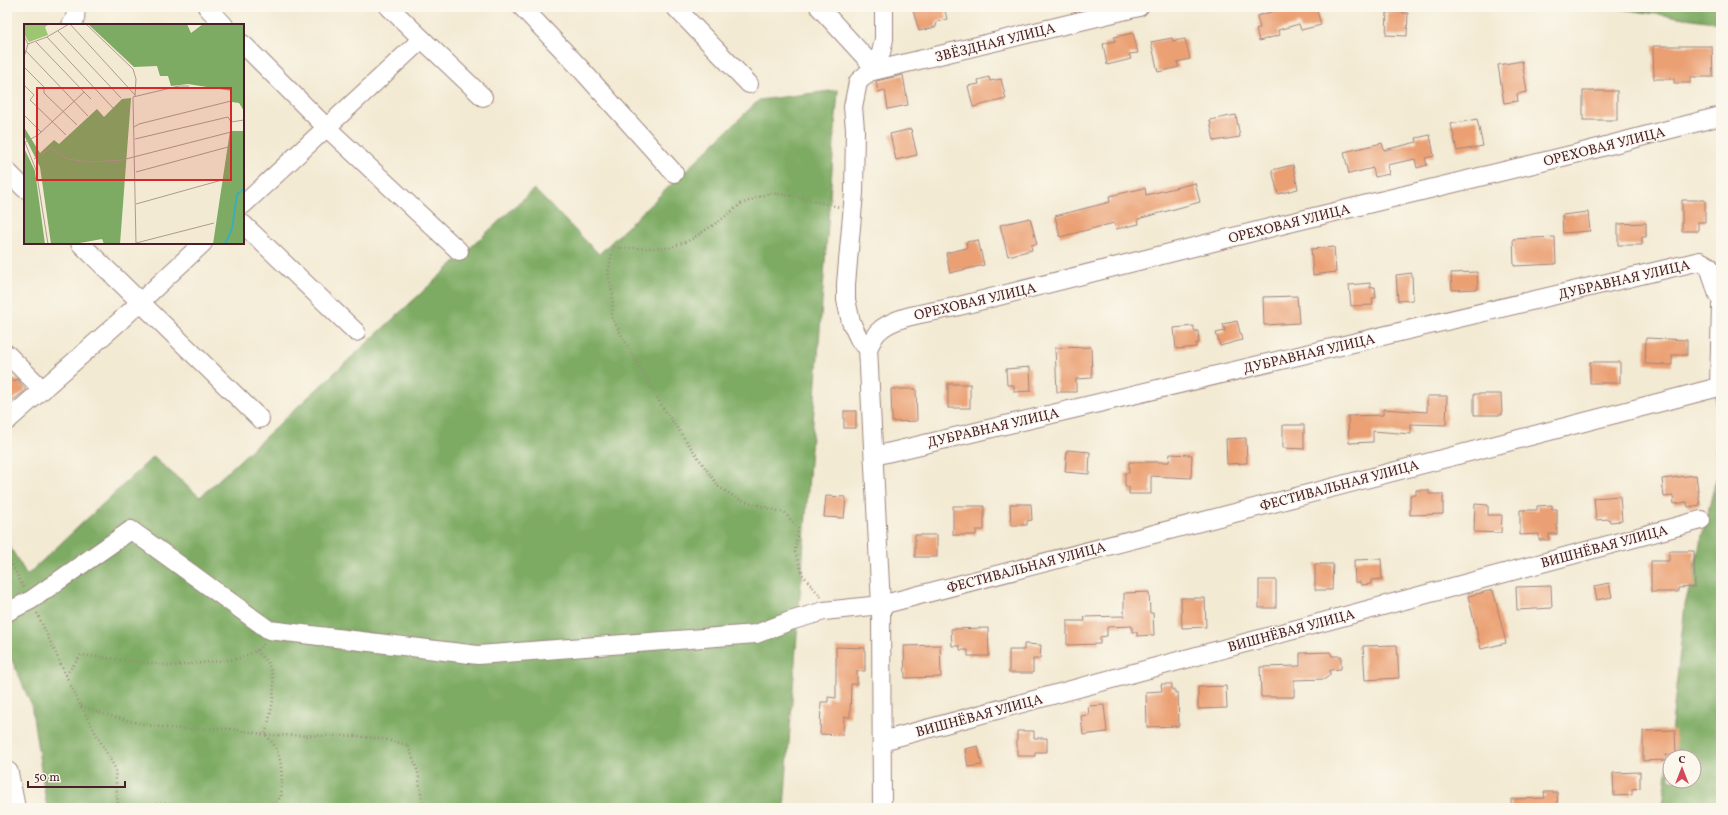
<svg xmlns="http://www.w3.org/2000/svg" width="1728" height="815" viewBox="0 0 1728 815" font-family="Vollkorn,serif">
<rect width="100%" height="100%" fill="#fbf7ec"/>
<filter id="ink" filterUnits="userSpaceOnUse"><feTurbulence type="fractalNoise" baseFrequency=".025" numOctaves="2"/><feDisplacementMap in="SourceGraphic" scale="8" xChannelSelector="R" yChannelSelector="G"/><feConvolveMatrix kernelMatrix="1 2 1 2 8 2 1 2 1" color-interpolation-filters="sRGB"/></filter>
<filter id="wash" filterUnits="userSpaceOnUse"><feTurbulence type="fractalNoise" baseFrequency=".012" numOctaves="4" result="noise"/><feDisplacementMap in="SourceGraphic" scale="16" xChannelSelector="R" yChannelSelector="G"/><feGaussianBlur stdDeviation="0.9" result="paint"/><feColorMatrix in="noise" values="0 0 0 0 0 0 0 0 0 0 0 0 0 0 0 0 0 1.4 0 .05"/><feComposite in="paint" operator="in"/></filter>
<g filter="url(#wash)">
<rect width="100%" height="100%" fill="#f3ead3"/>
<!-- forest -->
<g fill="#7eab64" stroke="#646548" fill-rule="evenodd">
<path d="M1606,7H1721V23Z"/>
<path d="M838,90L784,808H47L31,704L7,649V542L27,575L153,457L200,497L534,189L599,254L759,100Z"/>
<path d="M1716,379H1721V808H1663L1685,605L1717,475ZM1670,757H1694V781H1670Z"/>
</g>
<g id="blocks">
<!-- building -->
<g fill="#eba073">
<path d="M912,7H944L947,19L937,22L936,27L919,31Z"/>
<path d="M1287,7H1316L1321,25L1301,30L1299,24L1278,30L1280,35L1259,41L1256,29L1260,28L1257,16Z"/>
<path d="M1387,12L1408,13L1407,36L1386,35Z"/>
<path d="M1133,33L1138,53L1129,54L1131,59L1107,65L1103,44L1115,41L1114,37Z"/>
<path d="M1172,38L1173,41L1185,39L1190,59L1177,62L1179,67L1158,72L1151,42Z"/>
<path d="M1653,46H1712L1713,77H1690V83H1674V79H1654Z"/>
<path d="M1522,61L1527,92L1517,94L1518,101L1504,103L1498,65Z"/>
<path d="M903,75L908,105L888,109L885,90L878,92L876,81Z"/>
<path d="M989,77L990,81L1001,79L1006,99L973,107L968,86L979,84L978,80Z"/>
<rect x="1583" y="91" width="34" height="29"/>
<path d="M1236,115L1240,137L1214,141L1210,120Z"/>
<path d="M1477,119L1483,146L1457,151L1451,124Z"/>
<path d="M911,129L917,155L896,160L890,134Z"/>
<path d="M1430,135L1434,156L1425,158L1427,165L1417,168L1415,159L1387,165L1389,174L1375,177L1373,168L1349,174L1344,152L1382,143L1384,150L1417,142L1416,138Z"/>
<path d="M1293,165L1298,189L1278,194L1272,170Z"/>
<path d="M1195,183L1200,202L1138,219L1139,224L1116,229L1114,223L1060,237L1055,216L1110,202L1109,196L1145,188L1146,195Z"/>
<path d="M1682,200H1705V222H1698V231H1682Z"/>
<path d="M1588,212L1590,231L1563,233L1562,215Z"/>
<path d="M1030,218L1037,244L1031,245L1032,250L1008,256L1000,225Z"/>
<path d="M1646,223V237H1642V245H1618V224Z"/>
<path d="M1555,237L1556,264L1514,266L1513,239Z"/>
<path d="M978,240L984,265L950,273L946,253L967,248L966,242Z"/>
<path d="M1334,247L1336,272L1313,275L1311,249Z"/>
<path d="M1477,272L1478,289L1452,290L1451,273Z"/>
<path d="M1412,273L1413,300L1398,301L1396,275Z"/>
<path d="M1370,283V288L1375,287L1376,298H1372L1373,305L1351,306L1349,285Z"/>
<path d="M1297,296L1299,323L1264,325L1263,297Z"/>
<path d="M1237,321L1242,340L1220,346L1216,333L1225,331L1223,324Z"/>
<path d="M1194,326V331H1198L1199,343H1196V347L1176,349L1174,328Z"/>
<path d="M1646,338L1687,340V355H1672V365L1645,364Z"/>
<path d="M1091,347L1092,378L1076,379V392H1057L1055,348Z"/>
<rect x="1590" y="362" width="30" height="21"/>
<path d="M1030,367L1031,391L1014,392V385H1007L1006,369Z"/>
<path d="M7,372L14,382L17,379L26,390L7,405Z"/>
<rect x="948" y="384" width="22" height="24"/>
<path d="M891,389H916L917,421L892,422Z"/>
<path d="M1474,394H1501L1502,415H1474Z"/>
<path d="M1427,396H1447L1446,425L1411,424V434L1373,431V442L1349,443L1348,416L1383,415V409L1427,412Z"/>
<rect x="844" y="411" width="12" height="17"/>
<path d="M1283,425H1304V449L1283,448Z"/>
<path d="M1246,438L1247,463L1227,464L1226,439Z"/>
<path d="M1067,450L1090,452L1089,474L1065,472Z"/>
<path d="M1170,454L1192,455L1191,478L1151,476V494H1129V487H1125V473H1129V462H1169Z"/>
<path d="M1696,475L1700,505L1688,507L1687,502L1674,504L1673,496L1664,497L1662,479Z"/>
<path d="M1416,490H1429V494H1443V514L1410,515V495H1416Z"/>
<path d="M826,496L846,497L844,518L824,517Z"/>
<path d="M1620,496L1622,521L1610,522L1609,519L1596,520L1594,498Z"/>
<path d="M1010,504H1031L1032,520L1027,521V525H1011Z"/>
<path d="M1475,504L1488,505V515H1502L1501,533L1474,532Z"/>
<path d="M1552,505V509H1557V534H1549V540H1539V534L1520,535V510H1537V506Z"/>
<path d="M953,506H984V530H976V535H953Z"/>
<rect x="915" y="535" width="22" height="22"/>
<path d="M1669,551H1694L1695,587L1678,588V592H1651V561H1669Z"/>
<path d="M1381,559L1382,579L1371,580V584L1361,585L1360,582H1355L1354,560Z"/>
<path d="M1315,564H1333L1332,590H1315Z"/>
<rect x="1259" y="580" width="17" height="28"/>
<path d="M1609,583L1612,597L1597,600L1594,586Z"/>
<path d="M1551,586L1552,608L1517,610L1516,587Z"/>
<path d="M1493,590L1506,643L1481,649L1468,596Z"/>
<path d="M1149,592L1150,613H1153L1154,635L1137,636V632H1132V626L1107,627V636L1100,637V644L1067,645V621H1085L1084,617L1124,616V593Z"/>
<path d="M1181,598H1205L1206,627L1182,628Z"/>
<path d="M988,628L989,656H968V650H960V646H952L951,629Z"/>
<path d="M1024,644L1041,645L1040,659H1033V673H1009V650H1024Z"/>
<path d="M940,645L941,677L905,678L904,646Z"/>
<path d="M1397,645L1399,678L1365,680L1363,646Z"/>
<path d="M836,647L865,648V671H857V684H851L850,717H844L843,735L820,734L821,702H828V697L836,698Z"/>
<path d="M1330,652L1332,656H1341V669L1330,670V675L1325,679L1294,680V697H1261L1260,667L1300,666V653Z"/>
<path d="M1161,684H1172V690H1175V693H1178L1179,726L1147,727L1146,692L1162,691Z"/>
<path d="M1226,686L1227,708L1198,709V687Z"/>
<path d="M1104,705L1107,732L1083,735L1081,716L1089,715L1088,706Z"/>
<path d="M1675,730L1676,755H1666V760L1643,761V731Z"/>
<path d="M1017,731H1034V738H1047V752H1035V756H1017Z"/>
<path d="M978,746L982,765L968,767L965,749Z"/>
<path d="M1640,772V788L1632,789V795L1614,796L1613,773Z"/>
<path d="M1544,792H1557L1558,808H1511V799L1545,798Z"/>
</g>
</g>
</g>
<g filter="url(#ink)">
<use href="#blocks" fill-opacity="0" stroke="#9e847f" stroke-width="1"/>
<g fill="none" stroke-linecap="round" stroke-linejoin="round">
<defs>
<g id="minor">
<path d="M207,7L224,25"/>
<path d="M389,7L422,39"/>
<path d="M522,7L579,67L674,173"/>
<path d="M675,7L749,84"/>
<path d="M819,7L873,66"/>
<path d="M71,25L75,19L76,7"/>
<path d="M243,44L326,127L459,251"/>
<path d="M869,72L881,53L884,39V7"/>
<path d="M7,171L25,189"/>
<path d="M243,205L422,39L483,97"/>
<path d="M243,224L356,332"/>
<path d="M80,243L260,419"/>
<path d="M868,348C871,343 874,336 878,332C894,315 934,312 955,307L1289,223L1579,153L1721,116"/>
<path d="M7,354L43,390"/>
<path d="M7,421L120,321L203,243"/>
<path d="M874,456L1700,261L1709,266L1718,295L1721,297"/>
<path d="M7,612L31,600L131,530L269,630L478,655L756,634L790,621L824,611L881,605L1719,387L1721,305"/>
<path d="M882,741L1701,520"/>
<path d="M882,808L881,605L868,348L860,341L851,322L846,300V284L854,193L855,129L853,107L858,82L869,72L1139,7"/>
</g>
<path id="major" d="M7,773L14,808"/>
</defs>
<!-- minor casing -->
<use href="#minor" stroke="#9e847f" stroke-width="20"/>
<!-- major casing -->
<use href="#major" stroke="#9e847f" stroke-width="24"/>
<!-- path -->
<g stroke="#9e847f" stroke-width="2.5" stroke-dasharray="1 3" stroke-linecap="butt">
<path d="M7,554L23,587"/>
<path d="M821,597L803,575L795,552L798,529L785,513L738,499L719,487L663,408L612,318L613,296L608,273L613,248H669L690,240L718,222L741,204L769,193L793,196L839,207"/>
<path d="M37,613L76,697L115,768L118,808C150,801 182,804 214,808"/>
<path d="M256,651C259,654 264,658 267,662C280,683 271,713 265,735L356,736L383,739L408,745L418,772L423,808"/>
<path d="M66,675L81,655L173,666L237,659L256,651L265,643"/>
<path d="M81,706C113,718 148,727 182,729C201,729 219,727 237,730C245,732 261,732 267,737C284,752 282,776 281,797L270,806L257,808"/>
</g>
<!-- minor -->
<use href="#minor" stroke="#fff" stroke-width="18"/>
<!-- major -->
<use href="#major" stroke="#fff" stroke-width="22"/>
</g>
</g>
<g text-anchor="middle" stroke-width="3" stroke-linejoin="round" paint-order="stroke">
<!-- street labels -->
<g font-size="14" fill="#4a1f2b" stroke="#fbf7ec">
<text transform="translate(995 42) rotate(-14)" y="5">ЗВЁЗДНАЯ УЛИЦА</text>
<text transform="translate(1604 146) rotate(-14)" y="5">ОРЕХОВАЯ УЛИЦА</text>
<text transform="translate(1289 223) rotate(-14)" y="5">ОРЕХОВАЯ УЛИЦА</text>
<text transform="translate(1624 279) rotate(-13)" y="5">ДУБРАВНАЯ УЛИЦА</text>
<text transform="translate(975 301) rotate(-13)" y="5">ОРЕХОВАЯ УЛИЦА</text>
<text transform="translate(1309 353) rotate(-13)" y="5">ДУБРАВНАЯ УЛИЦА</text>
<text transform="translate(993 427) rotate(-13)" y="5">ДУБРАВНАЯ УЛИЦА</text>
<text transform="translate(1339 485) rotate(-15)" y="5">ФЕСТИВАЛЬНАЯ УЛИЦА</text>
<text transform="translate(1604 546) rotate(-15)" y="5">ВИШНЁВАЯ УЛИЦА</text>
<text transform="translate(1026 567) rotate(-15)" y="5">ФЕСТИВАЛЬНАЯ УЛИЦА</text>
<text transform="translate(1291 630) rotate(-15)" y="5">ВИШНЁВАЯ УЛИЦА</text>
<text transform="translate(979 715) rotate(-15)" y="5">ВИШНЁВАЯ УЛИЦА</text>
</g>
</g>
<!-- overview -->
<g transform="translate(24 24)">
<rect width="220" height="220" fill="#f3ead3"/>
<path d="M0,0H25L21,3L24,11L5,18L0,10Z" fill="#9dc672"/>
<path d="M64,0H163L167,9L179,0H220V87L215,79L208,78V67L164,60L147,62L144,52H136L133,42L110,43ZM107,74L96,220H80L78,215L50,220H27L16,143L0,111V103L16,129L30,116L35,120L73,85L80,93L98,75ZM206,107H220V220H189ZM0,124L11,147L21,220H0Z" fill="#7eab64"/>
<path fill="none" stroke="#3dadb8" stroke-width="2" d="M201,220L208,205L213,170L220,165"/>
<path fill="none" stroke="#af9990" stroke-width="1" d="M46,0L111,71M62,0L109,45L112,55L111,72M34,7L97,74M0,12L4,20L0,33M23,13L89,84M12,18L60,68M4,20L23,13L45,0M2,27L64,92M0,43L20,63V69L53,101M0,61L10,71L6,76L42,111M0,91L17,108M110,103L115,100L207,77M111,115L204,93L207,98L220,96M0,116L12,146L24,220M1,118L14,111L60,68L67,75M10,135L27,124L43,135L66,138L98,136L207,108V98M112,148L204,123M112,180L198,156M112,219L190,199M112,220L109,73L155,62H165"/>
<path fill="#d62828" fill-opacity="0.15" stroke="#d62828" stroke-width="2" d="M13,64H207V156H13Z"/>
<rect width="220" height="220" fill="none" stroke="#4a1f2b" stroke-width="2"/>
</g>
<!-- margin -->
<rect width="1728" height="815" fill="none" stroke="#fbf7ec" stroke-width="24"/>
<!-- north arrow -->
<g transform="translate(1682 769)"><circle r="19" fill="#fbf7ec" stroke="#b4a19f"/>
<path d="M0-3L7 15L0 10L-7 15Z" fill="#d1495b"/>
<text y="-6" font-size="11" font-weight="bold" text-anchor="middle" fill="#4a1f2b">С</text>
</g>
<!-- scale -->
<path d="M28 781v6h97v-6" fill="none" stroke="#4a1f2b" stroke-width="2"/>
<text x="34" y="781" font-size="12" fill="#4a1f2b" stroke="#fbf7ec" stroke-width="3" paint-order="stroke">50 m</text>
</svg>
